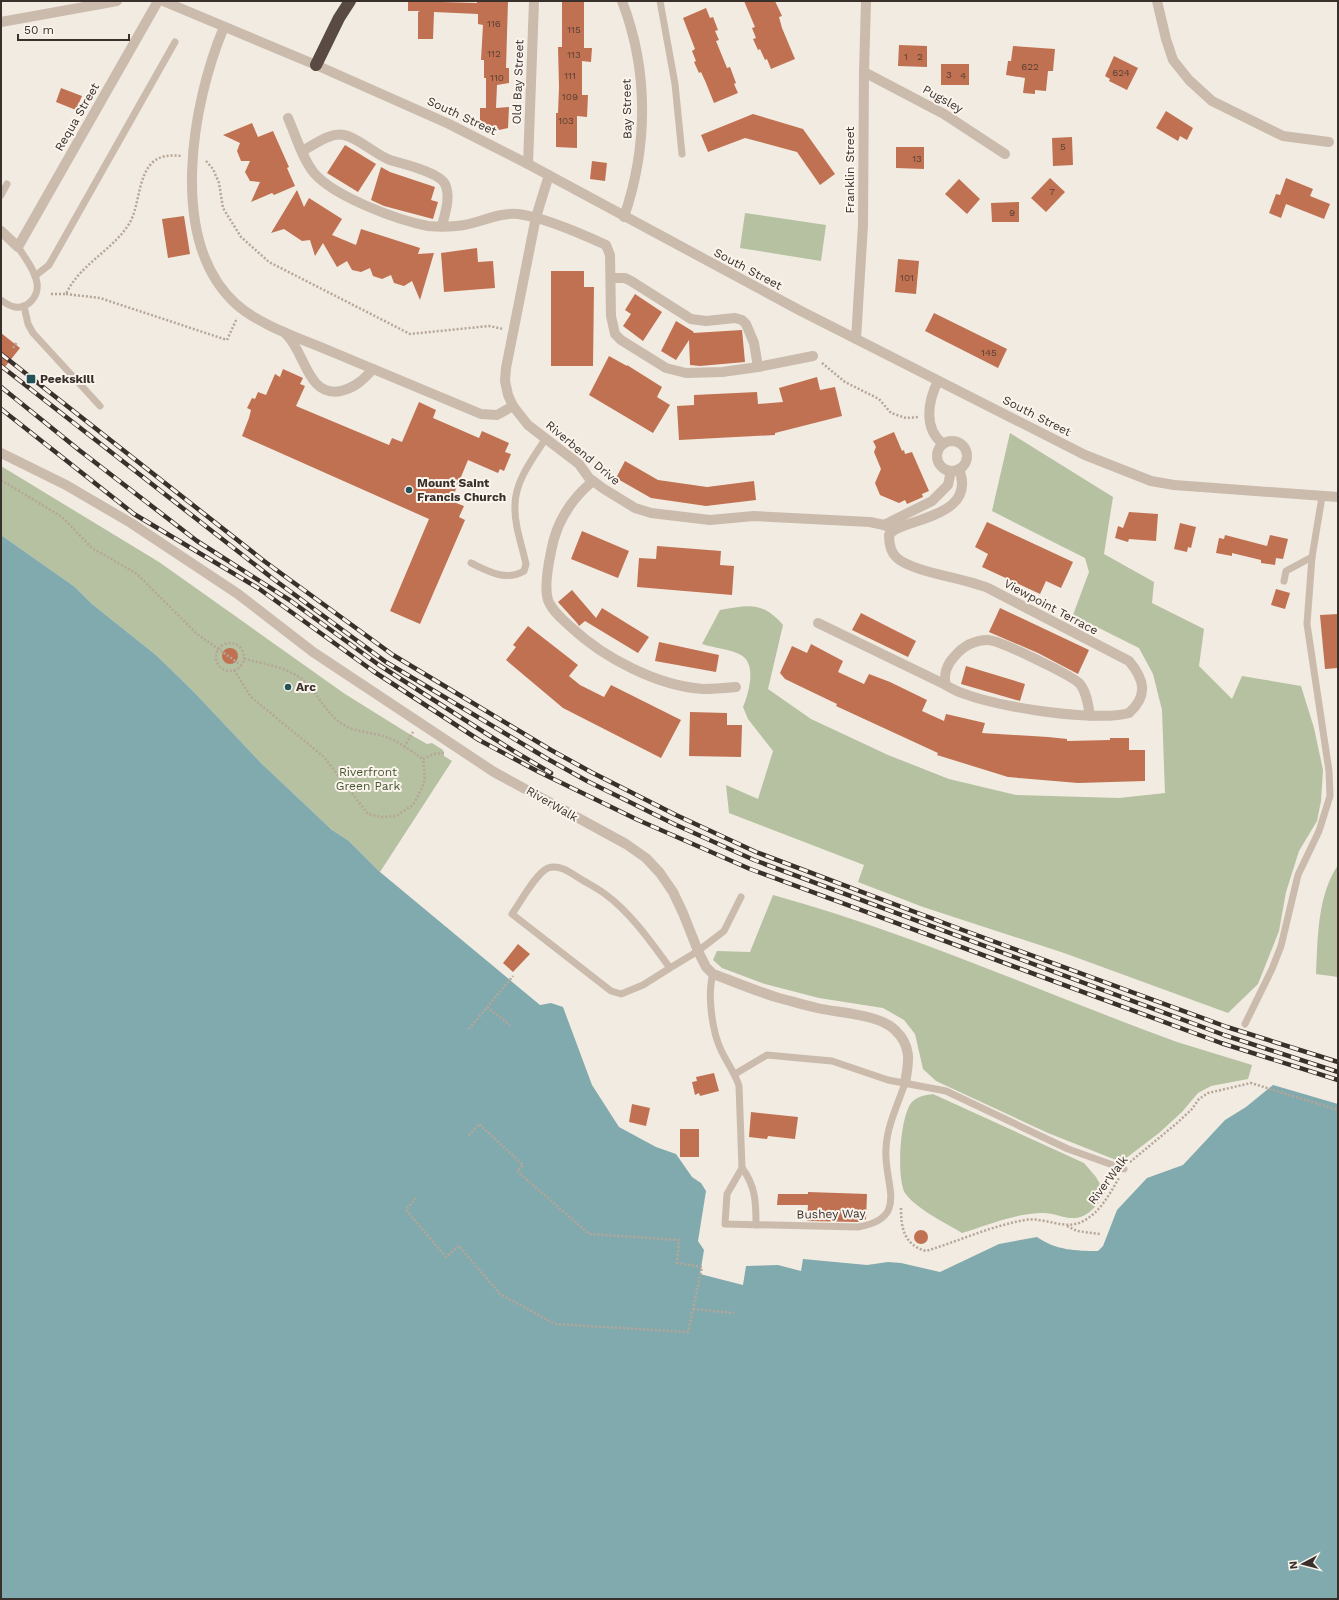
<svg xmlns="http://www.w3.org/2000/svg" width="1339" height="1600" viewBox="0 0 1339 1600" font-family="'Work Sans',sans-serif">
<rect width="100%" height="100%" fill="#f2ebe1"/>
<!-- green -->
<g fill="#b5c1a1">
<path d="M745,213L826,225L821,261L740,248Z"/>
<path d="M1010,433L1113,497L1104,554L1154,582L1152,603L1204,629L1199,666L1232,699L1242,676L1301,686L1314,728L1323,770L1321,801L1317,821L1299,851L1286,892L1279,931L1258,984L1228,1013L1064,953L923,907L858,882L864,865L729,813L726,785L758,799L773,751L748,719L743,707C749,693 757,664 741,655C730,649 714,648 702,644L720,610C749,605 762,601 783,625L768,689L811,719L888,755L949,779L1016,795L1119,798L1165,793L1162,710L1153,674L1139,648L1073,615L1089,572L1085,558L992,511Z"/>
<path d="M1,466L159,562L345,694L406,732L427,744L432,743L443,750L444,756L452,761L380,872L349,841L332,830L261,763L193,691L156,655L92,604L75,587L1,535Z"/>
<path d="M1338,865V977L1316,974C1318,937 1317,897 1338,865Z"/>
<path d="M773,895C911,933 1043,993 1177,1042C1202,1050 1227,1057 1252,1065L1248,1079L1211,1086L1198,1093L1182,1112L1159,1133L1121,1162L1048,1133L936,1081L923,1069L915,1034L904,1020L883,1008L819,998L765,984L722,968L713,960L717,951L750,952Z"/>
<path d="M933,1094L1084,1163L1096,1177L1105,1193C1100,1201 1094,1210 1085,1215C1070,1223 1058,1213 1043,1213C1016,1213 988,1225 962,1233C946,1223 916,1209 905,1193C896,1178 900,1112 913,1101C919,1096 926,1095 933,1094Z"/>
</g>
<!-- water -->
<path fill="#81aaae" d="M1,535L75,587L92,604L156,655L193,691L261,763L332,830L349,841L380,872L540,1005L551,1003L563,1007L592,1085L619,1127L656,1147L676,1154L692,1177L701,1183L706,1191L698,1241L704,1250L700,1274L743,1285L746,1266L778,1265L801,1271L803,1259L867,1265L888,1262L901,1263L940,1272L999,1244L1037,1237C1055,1250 1076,1251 1098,1251L1103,1246L1117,1210L1147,1178L1183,1165L1225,1120L1246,1107L1273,1085L1338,1104V1599H1Z"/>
<!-- building -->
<g fill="#c07151">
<path d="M408,1L477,3V1H508L506,68H509V83L497,85L496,108L509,107L508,128L499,130L480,122V108H486V78H484V60H481L483,25L478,24V14L434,12L433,39H418V12L420,11H408Z"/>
<path d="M562,1H584V48H592L591,62L582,61V95H588L587,117L577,116V148L556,147V113H558L559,87L558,47H562Z"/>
<path d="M744,1H775L782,16L779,17L782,28L795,59L771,69L767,59L765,60L760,49L758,50L753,39L756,38L752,28L755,27Z"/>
<path d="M706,8L710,18L713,17L718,30L715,31L719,40L716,41L727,68L730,67L736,83L734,84L738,93L714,103L706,83L701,72L699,73L694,62L696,61L692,51L695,49L683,18Z"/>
<path d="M899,45L927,46V67L898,66Z"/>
<path d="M1013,46L1055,49L1053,71H1048L1046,91L1035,90V94L1023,93L1025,78L1006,75L1008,61H1011Z"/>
<path d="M1114,56L1138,68L1127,90L1109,81L1110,79L1105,76Z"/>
<rect x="941" y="64" width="28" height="21"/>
<path d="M61,88L82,96L76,110L56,102Z"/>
<path d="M1166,111L1193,128L1187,140L1180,136L1178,141L1156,128Z"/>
<path d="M753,114L803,129L835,174L820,185L797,152L745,138L708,152L701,135Z"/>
<path d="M252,123L258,137L273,131L289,167L287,168L295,186L274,195L272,193L251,202L260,182L250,181L245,172L250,161H241L237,151L240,143L223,135Z"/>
<path d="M1072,137L1073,165L1053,166L1052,138Z"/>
<path d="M345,145L376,164L358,192L327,173Z"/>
<path d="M896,147H924V169L896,168Z"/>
<path d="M592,161L607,163L605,181L590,179Z"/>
<path d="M381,167L390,172L435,187L431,200L438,202L433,219L384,206L371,200Z"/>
<path d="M1050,178L1065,192L1046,212L1031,198Z"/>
<path d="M1286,178L1313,189L1310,196L1330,204L1324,219L1286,204L1281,218L1269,213L1276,194L1280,195Z"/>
<path d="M959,179L980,199L967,214L945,194Z"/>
<path d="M297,190L304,207L309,198L342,219L332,235L356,245L361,229L420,248L418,254L434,253L420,300L412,281L404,286L394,283L391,275L382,279L373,276L370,268L361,272L352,270L347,261L337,267L323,243L315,256L310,240L302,241L284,229L271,233Z"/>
<path d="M1019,202V222H992L991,203Z"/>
<path d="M184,216L190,254L168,258L162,219Z"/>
<path d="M477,248L478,262L493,261L495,288L444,292L441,253Z"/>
<path d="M898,259L919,261L916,294L895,292Z"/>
<path d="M551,271H584V287H594L593,366H551Z"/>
<path d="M635,294L662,312L643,341L623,326L631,314L625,310Z"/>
<path d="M934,313L1007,349L998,368L925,331Z"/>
<path d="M676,321L694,332L693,333L742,330L745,362L700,366L690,365L689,340L676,360L661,351Z"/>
<path d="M1,333L20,348L1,372Z"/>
<path d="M609,356L627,366V365L662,387L657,397L670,405L653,433L589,395Z"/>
<path d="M283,369L303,378L300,384L305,386L296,406L389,445L392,438L402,442L419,402L436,410L433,418L479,438L482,431L509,443L505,452L511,454L504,471L500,469L498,473L468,460L451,501L464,506L459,517L465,520L420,624L390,611L429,519L242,436L249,418L251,410L247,408L252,398L255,399L258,392L266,395L275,374L280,377Z"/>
<path d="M817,377L820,390L835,387L842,416L775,433V435L679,440L677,406L694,405V395L757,392L758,404L783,402L779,388Z"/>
<path d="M894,432L902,451L904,450L905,454L912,452L929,491L922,494L923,497L907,504L905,500L899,503L880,495L875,483L881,469L874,452L876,447L873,441Z"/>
<path d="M625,461L658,480L707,487L754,481L756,500L706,506L651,498L616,478Z"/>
<path d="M1129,512L1158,514L1156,541L1129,539L1128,542L1115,538L1118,526L1123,528Z"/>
<path d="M987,522L1073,562L1061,588L1046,581L1040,594L982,567L988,554L975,547Z"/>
<path d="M1180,523L1196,527L1191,548L1188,547L1187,552L1174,549Z"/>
<path d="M582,531L629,551L618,578L571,559Z"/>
<path d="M1225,535L1267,546L1270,535L1288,539L1283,559L1276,558L1275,565L1261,563V560L1232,553V556L1216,553L1219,538L1224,539Z"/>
<path d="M657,546L721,551L720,565L734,566L732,595L637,587L639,558L656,559Z"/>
<path d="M1276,589L1290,593L1285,609L1271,605Z"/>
<path d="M572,590L596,618L602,608L649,637L638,653L585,621L579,626L577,623L558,602Z"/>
<path d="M1000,608L1089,650L1078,674L1038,653L989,632Z"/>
<path d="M861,613L916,641L908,657L852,630Z"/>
<path d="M1338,614V668L1325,669L1320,615Z"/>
<path d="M528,626L578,665L569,676L580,685L604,697L611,685L681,720L661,758L563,708L506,660L516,647L513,645Z"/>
<path d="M659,642L719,655L716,672L655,661Z"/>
<path d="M811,644L843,661L838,672L864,684L869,674L890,682L927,700L922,711L944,721L946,714L985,723L982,733L1048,737L1067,739V741L1110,740V738H1129V750H1145V781L1078,783L1008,777L937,755L938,753L836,706L837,704L785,679L780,673L792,646L807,653Z"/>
<circle cx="230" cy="656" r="8"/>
<path d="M966,666L1025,684L1020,701L961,684Z"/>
<path d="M690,712L727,713V725H742L741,757L689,756Z"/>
<path d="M518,944L530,954L513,972L503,963Z"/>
<path d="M714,1073L719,1091L700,1096L699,1093L695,1095L692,1082L697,1081L696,1077Z"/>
<path d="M632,1104L650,1108L646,1126L629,1122Z"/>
<path d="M751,1112L798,1117L795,1139L768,1136L767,1139L749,1137Z"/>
<rect x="680" y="1129" width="19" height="28"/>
<path d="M808,1192L867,1194L866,1219L858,1222L807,1221L808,1205H777L778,1194H808Z"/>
<circle cx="921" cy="1237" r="7"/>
</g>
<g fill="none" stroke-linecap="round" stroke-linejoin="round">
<!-- path -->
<g stroke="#b6a697" stroke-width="2.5" stroke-dasharray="2 2" stroke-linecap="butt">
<path d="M206,161L213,169L219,183L223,208L241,237L269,262L410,334L489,326L503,329"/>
<path d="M51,294H66C80,264 112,251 129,224C140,206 137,177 153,162C161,155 171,155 182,156"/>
<path d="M66,294L100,298L227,340L237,318"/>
<path d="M13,348L17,342"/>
<path d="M822,363L845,382L879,399L891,413L906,418L919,417"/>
<path d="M1,480L62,517L92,548L137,574L197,634L241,665"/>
<circle cx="230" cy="657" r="14"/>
<path d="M244,659C269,665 295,668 312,689C322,702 329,715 342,724C355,732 369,732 383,736C397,740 411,751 423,759"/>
<path d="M234,670L251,697L324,757L368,814L382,817L396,816L413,805L422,788L425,779L423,759"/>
<path d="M404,747L413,732"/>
<path d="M423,759L434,754L444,753"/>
<path d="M487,1007L510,1025"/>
<path d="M469,1029L513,976"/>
<path d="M1130,1162L1177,1123L1192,1109L1199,1099L1208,1093L1251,1083L1338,1110"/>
<path d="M416,1198L406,1210L446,1257L459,1246L500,1294L555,1324L688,1332L702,1267L677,1263L679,1240L589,1234L517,1171L523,1165L479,1124L468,1136"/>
<path d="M901,1208C901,1228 904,1245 926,1251C959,1241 991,1226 1025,1220C1044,1217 1062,1229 1079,1223C1099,1215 1109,1195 1119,1178"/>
<path d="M1067,1226L1077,1231L1100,1234"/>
<path d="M693,1309L734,1313"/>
</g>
<!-- service -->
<g stroke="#cabbad" stroke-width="7">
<path d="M660,1L675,84L682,154"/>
<path d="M1,195L7,184"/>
<path d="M35,276L49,265L175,42"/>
<path d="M1,300C5,303 9,306 15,307C28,309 39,296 37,283C35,270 25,258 18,247"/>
<path d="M24,306L28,324L33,333L100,406"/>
<path d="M471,563C488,571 506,582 524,571L526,564C522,545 514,525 515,505C515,481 533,458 546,438"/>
<path d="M1284,581L1286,571L1312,557L1322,497"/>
<path d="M670,968L643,985L621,994L611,991L512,914C520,903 536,873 548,868C559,864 570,872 579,878C587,883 597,888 605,894C631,913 651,942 670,968L698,951L724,931L741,897"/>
<path d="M713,974C707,994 712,1031 721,1050C727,1063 735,1073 739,1086L742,1168C756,1186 756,1204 756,1225"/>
<path d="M1245,1024L1272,969L1281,946L1298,875L1319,831L1330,796L1329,771L1307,624L1312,557"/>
<path d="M735,1074L767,1055L832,1061L888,1080L946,1091L1068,1149L1124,1169"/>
<path d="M742,1168L727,1194L725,1224L858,1227C911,1218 883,1184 886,1148C887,1126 898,1104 905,1083"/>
</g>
<!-- minor -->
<g stroke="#cabbad" stroke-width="10">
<path d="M622,1C649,71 648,147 624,217"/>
<path d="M1157,1L1166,39L1173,60L1189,80L1212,101L1283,136L1329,142"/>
<path d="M224,27C192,103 167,241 236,304C259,325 302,339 330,351C381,372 431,393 481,414L497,415L513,406"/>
<path d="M864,72L944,114L1005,154"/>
<path d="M288,118C296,136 302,158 314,173C335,197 397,220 428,226C437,227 447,227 456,226C477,225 496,212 518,214C544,217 582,234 606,245L610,255L611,316L615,334L621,340L666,368L686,373L722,372L758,367L813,356"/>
<path d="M302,151C314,145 330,132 344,135C359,138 374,154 390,160C403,164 439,172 445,184C451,197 445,213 442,226"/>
<path d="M528,164L534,1"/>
<path d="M549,175L536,217L506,368L505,381L508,395L513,406L528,425L579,464L589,478L604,489L635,508L651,513L710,520L754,516L870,522L884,525L894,530C919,517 976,513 959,469"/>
<path d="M1,231L18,247L158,1"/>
<path d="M611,278H625L631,281L691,319L706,321L735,318L742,320L746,324L754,343L758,367"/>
<path d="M286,334C305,351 307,398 341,391C356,387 363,380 373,369"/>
<path d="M856,339L863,225L864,72L866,1"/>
<path d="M938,381C928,401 923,428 943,444"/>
<circle cx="952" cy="456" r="15"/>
<path d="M1,453L66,485L131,523L238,594L313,652L494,772L626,844L646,858L660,873L673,892L683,913L698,951L706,967L713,974C735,982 756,991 779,998C791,1001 804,1005 817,1008C839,1013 879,1014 895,1030C912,1046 909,1062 905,1083"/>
<path d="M593,481C570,500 556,522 551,552C548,566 544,587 548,600C552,611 564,621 572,628C604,658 658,686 703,689C713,689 725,688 736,687"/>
<path d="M884,525L932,501L948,485L951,471"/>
<path d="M894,530L889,535C889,543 890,552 897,558C913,572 964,578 988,588L1129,661C1145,680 1148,696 1129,713C1096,723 973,705 946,685C943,675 947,664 954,657C963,646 974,640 988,640C999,640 1073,676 1080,684C1087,693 1088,705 1090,716"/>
<path d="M818,623L946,685"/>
</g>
<!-- tertiary -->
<g stroke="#cabbad" stroke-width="10">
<path d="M163,1L316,65L449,124L528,164L799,310L1085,455L1151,481L1174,485L1338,497"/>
<path d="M1,22L117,1"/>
</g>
<!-- motorway -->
<path stroke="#594b43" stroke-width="12" d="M316,65L339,18L350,1"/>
<defs>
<g id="rail">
<path d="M1,354L264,561L393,655L551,750L591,772L676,815L756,852L960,929L1227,1027L1338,1062"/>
<path d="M1,366L272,578L386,662L546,758L587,781L674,824L754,860L1224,1035L1338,1072"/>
<path d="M1,387L79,450L197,541L291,601L379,665L512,750L551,773"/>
<path d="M1,409L134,514L258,588L373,671L479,740L539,772L638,820L750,869L1221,1043L1338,1080"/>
</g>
</defs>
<!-- rail casing -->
<use href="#rail" stroke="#39302b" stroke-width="4.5"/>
<!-- rail -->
<use href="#rail" stroke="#faf4ed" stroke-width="3" stroke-dasharray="9" stroke-linecap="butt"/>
</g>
<!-- markers -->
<g fill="#225258" stroke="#faf4ed" stroke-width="1.5">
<rect x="26" y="374" width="10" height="10" rx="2"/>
<circle cx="409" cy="490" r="4"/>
<circle cx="288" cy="687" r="4"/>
</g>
<g text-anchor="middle" stroke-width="4" stroke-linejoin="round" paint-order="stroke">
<!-- number labels -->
<g font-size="10" fill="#5b4034">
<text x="494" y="27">116</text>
<text x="574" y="33">115</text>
<text x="494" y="57">112</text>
<text x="574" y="58">113</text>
<text x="906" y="60">1</text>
<text x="920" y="60">2</text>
<text x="1030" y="70">622</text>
<text x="1121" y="76">624</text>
<text x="949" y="78">3</text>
<text x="570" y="79">111</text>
<text x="963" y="79">4</text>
<text x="497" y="81">110</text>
<text x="570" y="100">109</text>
<text x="566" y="124">103</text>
<text x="1063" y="150">5</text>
<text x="917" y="162">13</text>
<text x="1052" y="195">7</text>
<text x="1012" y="216">9</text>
<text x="907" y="281">101</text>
<text x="989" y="356">145</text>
</g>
<!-- street labels -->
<g font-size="12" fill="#39302b" stroke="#faf4ed">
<text transform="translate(518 82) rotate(-88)" y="4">Old Bay Street</text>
<text transform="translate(943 99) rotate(29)" y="4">Pugsley</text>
<text transform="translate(627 109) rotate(-91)" y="4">Bay Street</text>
<text transform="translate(462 116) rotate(25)" y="4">South Street</text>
<text transform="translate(77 117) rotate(-60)" y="4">Requa Street</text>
<text transform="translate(850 170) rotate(-90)" y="4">Franklin Street</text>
<text transform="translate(748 269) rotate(28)" y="4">South Street</text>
<text transform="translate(1037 416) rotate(27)" y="4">South Street</text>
<text transform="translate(583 453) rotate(40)" y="4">Riverbend Drive</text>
<text transform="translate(1051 607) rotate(28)" y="4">Viewpoint Terrace</text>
<text transform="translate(552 804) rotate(30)" y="4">RiverWalk</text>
<text transform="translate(1108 1180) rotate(-53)" y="4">RiverWalk</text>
<text transform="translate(831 1214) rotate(-1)" y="4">Bushey Way</text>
</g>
<!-- poi labels -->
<g font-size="12" font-weight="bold" fill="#39302b" stroke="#faf4ed" text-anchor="start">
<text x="40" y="383">Peekskill</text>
<text x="417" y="487">Mount Saint<tspan x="417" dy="14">Francis Church</tspan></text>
<text x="296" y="691">Arc</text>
</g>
<!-- park labels -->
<g font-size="12" fill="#465630" stroke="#faf4ed">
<text x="368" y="776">Riverfront<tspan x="368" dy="14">Green Park</tspan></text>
</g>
</g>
<!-- border -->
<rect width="1339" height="1600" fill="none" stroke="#39302b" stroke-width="4"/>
<!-- north arrow -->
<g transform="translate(1303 1564) rotate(263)" stroke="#faf4ed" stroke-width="3" paint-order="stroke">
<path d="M0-3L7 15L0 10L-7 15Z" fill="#39302b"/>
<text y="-6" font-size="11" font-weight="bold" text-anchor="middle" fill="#39302b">N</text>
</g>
<!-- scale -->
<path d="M18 34v6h111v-6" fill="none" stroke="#39302b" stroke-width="2"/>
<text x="24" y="34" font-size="12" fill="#39302b" stroke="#faf4ed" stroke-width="3" paint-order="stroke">50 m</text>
</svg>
